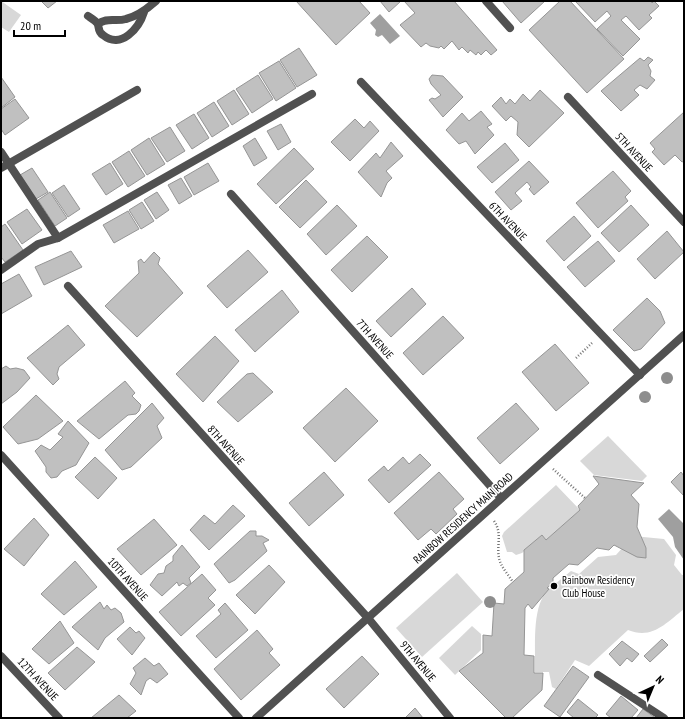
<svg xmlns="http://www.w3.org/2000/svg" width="685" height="719" viewBox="0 0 685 719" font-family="'PT Sans Narrow',sans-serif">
<rect width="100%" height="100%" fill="#fff"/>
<!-- green -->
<g fill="#d8d8d8">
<path d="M1,1L21,15L9,32L1,27Z"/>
<path d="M608,436L647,476L642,481L594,475L580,461Z"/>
<path d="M556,485L580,510L546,540L542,535L522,553L516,555L512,552H507L502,536L504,532Z"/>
<path d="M633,536L664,539L676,555L674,565L682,575H684V609C666,623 652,640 628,630L589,666L575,660L556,689L552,687L549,672H535C536,649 531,609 547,591C554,584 563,578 571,571L579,574L598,557L616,555Z"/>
<path d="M457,573L483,602L422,657L396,628Z"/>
<path d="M472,626L481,634V650L455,675L439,658Z"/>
</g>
<!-- water -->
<g fill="#9f9f9f">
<path d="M380,14L400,36L390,44L382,35L378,37L375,35L376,30L370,23Z"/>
<path d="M669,509L684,524V560L675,547L673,537L658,519Z"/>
</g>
<!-- building -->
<g fill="#c0c0c0" stroke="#959595">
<path d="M41,1H57L48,8Z"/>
<path d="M296,1H359L370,13L336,45Z"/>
<path d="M380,1H401L389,12Z"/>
<path d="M404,1H454L497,50L491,55L486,50L481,55L478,52L476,55L470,50L468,53L462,47L459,50L452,41L444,49L441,46L439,48L430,46L426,43L421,47L400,25L415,13Z"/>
<path d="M502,1H545L521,23Z"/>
<path d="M560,1H570L624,59L587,93L529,30Z"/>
<path d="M575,1H651L652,3L654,1L659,6L649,15L652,18L639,30L626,16L621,20L640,39L623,56L597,29L611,16L607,11L595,22Z"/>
<path d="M299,48L317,75L297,87L280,60Z"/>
<path d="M648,57L653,60L648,65L651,71L650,76L655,80L647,89L640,85L634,90L639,95L621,111L601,91L640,58L644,61Z"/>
<path d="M279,61L296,88L276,101L259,73Z"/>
<path d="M258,75L273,99L252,113L236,89Z"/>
<path d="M432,75L443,76L463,97L443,117L429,100L432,98L435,99L441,95L431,84L429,79Z"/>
<path d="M1,77L15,97L1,108Z"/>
<path d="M234,90L249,114L232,125L217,101Z"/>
<path d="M540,90L564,113L529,147L517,135L518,122L511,116L506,121L492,106L501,97L506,104L510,99L515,104L523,94L530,101Z"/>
<path d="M15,99L29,118L5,135L1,129V109Z"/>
<path d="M214,102L229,126L212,137L197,113Z"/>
<path d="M481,111L492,124L487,127L494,135L475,154L466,141L459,144L446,130L462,113L469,121Z"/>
<path d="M684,112V161L682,162L675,155L664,165L652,152L655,149L650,143Z"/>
<path d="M194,114L209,138L192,149L176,125Z"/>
<path d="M355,119L364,128L370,121L379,131L350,161L331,142Z"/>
<path d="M281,124L291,142L278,150L267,131Z"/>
<path d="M170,127L185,151L167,162L151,138Z"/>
<path d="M149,138L165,164L147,175L131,150Z"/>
<path d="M255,138L267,158L254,166L243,146Z"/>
<path d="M391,142L403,156L386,171L392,178L387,183L381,197L358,172L376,153L380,158Z"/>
<path d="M505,143L519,160L492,183L477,167Z"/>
<path d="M294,148L314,169L276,204L257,184Z"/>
<path d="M129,151L145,176L128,187L112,162Z"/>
<path d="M529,161L549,182L534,195L529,189L531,187L527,182L515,193L522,201L511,210L495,192Z"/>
<path d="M110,163L123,184L106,195L92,174Z"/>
<path d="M208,163L219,181L194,195L184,177Z"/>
<path d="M32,168L48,192L36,199L20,175Z"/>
<path d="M613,171L631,191L625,197L628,201L598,228L576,203Z"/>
<path d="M181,178L192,196L179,204L168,185Z"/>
<path d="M306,180L327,202L300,228L279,207Z"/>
<path d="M64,185L80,209L68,217L52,193Z"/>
<path d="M50,192L67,218L55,226L38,200Z"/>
<path d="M157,192L169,210L156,219L144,200Z"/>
<path d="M142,202L154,221L141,229L129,210Z"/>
<path d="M337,205L357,226L326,255L307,234Z"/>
<path d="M631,205L649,225L619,252L601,233Z"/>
<path d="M27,209L42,230L22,244L7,222Z"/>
<path d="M128,211L139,229L114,243L103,225Z"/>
<path d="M574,216L591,236L564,261L546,241Z"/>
<path d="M5,224L23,250L5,262L1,257V227Z"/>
<path d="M667,231L684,252L655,279L637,259Z"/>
<path d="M367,236L388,257L352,292L331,270Z"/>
<path d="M598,241L615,261L585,287L567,267Z"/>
<path d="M248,250L268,272L227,308L207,286Z"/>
<path d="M71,251L82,267L44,285L35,267Z"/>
<path d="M154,252L160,258L158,264L183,293L137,337L105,306L139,273L138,261L141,259L144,263Z"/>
<path d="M19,274L32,296L1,314V284Z"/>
<path d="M412,288L426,304L391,337L376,321Z"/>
<path d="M282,290L299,312L255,352L235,330Z"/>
<path d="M647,298L660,311L665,323L641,349L634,351L613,330Z"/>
<path d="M443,316L464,338L423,375L403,353Z"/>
<path d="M68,325L85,345L59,367L57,374L59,379L53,385L27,358Z"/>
<path d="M215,336L239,361L203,402L176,374Z"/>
<path d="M555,344L589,383L556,411L522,372Z"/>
<path d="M6,366L10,369L16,368L24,370L30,378L17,392L1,404V369Z"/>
<path d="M253,373L273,392L238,422L217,402L247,374Z"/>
<path d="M125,381L135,393L132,396L141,405L139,411L136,414L128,415L99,439L77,421Z"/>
<path d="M346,388L378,421L335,462L303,428Z"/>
<path d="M36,395L63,421L38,439L18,444L3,427Z"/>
<path d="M152,403L164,418L157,426L162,438L131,467L122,470L105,450Z"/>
<path d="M516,403L539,429L500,464L477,438Z"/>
<path d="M68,421L89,443L76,465L62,471L57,477L51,478L46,472V467L35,451L41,445L50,450L63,437L58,434Z"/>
<path d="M420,454L431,465L389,503L368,480L384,466L388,471L403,457L409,464Z"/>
<path d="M95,457L117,478L98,499L75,477Z"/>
<path d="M324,472L344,495L309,526L289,503Z"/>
<path d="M439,472L464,499L453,509L457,514L436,534L431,529L418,540L394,513Z"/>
<path d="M681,472L684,476V496L671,482Z"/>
<path d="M593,476L644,483L631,495L639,504L637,527L646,548V558L637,557L614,545L609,550L597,548L578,565L569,564L553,578V583L547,588L549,589L532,609L528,604L525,608L524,655L534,656V673H543L542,690L512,718H506L459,671L483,653V635L492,636L494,603L504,604L505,589L524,572V550L542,535L546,540L580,510L578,506L599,484Z"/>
<path d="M233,505L245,516L209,550L190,530L204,515L215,524Z"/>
<path d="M34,518L49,535L24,566L4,549Z"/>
<path d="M154,519L177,545L141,575L117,549Z"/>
<path d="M250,531H256V536H262L269,540L263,543L267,551L235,580L229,583L214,564Z"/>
<path d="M182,545L200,567L189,578L191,583L187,586L183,583L179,586L177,582L162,596L150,585L158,574L164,573L166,566L173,561V556Z"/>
<path d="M75,561L97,587L64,615L41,594Z"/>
<path d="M269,565L285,582L255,614L236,595Z"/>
<path d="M202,574L216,590L208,598L215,605L181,636L159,612Z"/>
<path d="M100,602L104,609L107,605L111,610L115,608L121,613L124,622L105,638L98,650L72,627Z"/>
<path d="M225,603L248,630L216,658L196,636L221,614L218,610Z"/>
<path d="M60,621L74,643L49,664L32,649Z"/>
<path d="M130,627L136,633L139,631L145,638L132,655L117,639Z"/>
<path d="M257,630L273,649L269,653L280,665L241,700L214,669Z"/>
<path d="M662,639L668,645L650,662L644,656Z"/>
<path d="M622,641L639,654L632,662L627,658L620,666L609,654Z"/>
<path d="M77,647L95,662L65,690L48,673Z"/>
<path d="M362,656L379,674L344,708L326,689Z"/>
<path d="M145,658L154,666L159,663L168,674L157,683L150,678L146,681L141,695L130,684L136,673L133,668Z"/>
<path d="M573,666L589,677L560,717L544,706Z"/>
<path d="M119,695L136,711L127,718H91Z"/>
<path d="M621,696L638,710L631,718H611L606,714Z"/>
<path d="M578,699L598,715L595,718H574L567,712Z"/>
<path d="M415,708L423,718H405Z"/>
<path d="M643,709L654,717L653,718H636Z"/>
</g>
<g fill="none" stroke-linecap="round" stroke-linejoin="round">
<!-- path -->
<g stroke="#737373" stroke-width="2.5" stroke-dasharray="1 2" stroke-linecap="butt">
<path d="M576,358L592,343"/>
<path d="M553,469L586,499"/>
<path d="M494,521C504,535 494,549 501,564C504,570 509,576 513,582"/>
</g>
<!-- street -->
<g stroke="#515151" stroke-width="8">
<path d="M486,1L510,28"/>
<path d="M88,16C91,18 96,21 98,24C99,28 98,32 103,35C121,50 139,28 144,12"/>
<path d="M98,24C106,17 116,22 126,19C138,16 147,9 156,1"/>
<path d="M361,82L640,375"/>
<path d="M568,97L684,222"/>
<path d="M1,152L58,238"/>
<path d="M1,168L137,90"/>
<path d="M231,194L501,498"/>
<path d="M1,270L38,244L58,238L312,94"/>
<path d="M68,286L368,618L450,718"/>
<path d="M1,455L239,718"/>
<path d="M1,656L59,718"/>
<path d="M598,675L664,718"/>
<path d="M256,718L684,335"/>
</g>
</g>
<!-- trees -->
<g fill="#8d8d8d">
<circle cx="667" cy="378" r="6"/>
<circle cx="645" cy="397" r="6"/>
<circle cx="490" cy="602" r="6"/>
</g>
<!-- markers -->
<circle fill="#000" stroke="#fff" stroke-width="1.5" cx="554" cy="586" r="4"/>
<g text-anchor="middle" stroke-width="3.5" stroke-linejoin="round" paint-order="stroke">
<!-- street labels -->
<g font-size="11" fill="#000" stroke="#fff">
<text transform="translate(634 152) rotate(47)" y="4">5TH AVENUE</text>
<text transform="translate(508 221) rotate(46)" y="4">6TH AVENUE</text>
<text transform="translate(375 339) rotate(48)" y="4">7TH AVENUE</text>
<text transform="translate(226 445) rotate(48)" y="4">8TH AVENUE</text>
<text transform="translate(463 518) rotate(-42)" y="4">RAINBOW RESIDENCY MAIN ROAD</text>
<text transform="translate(128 579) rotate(48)" y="4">10TH AVENUE</text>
<text transform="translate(418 661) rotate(50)" y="4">9TH AVENUE</text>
<text transform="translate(38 679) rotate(47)" y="4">12TH AVENUE</text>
</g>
<!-- poi labels -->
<g font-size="11" fill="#000" stroke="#fff" text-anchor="start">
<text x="562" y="584">Rainbow Residency<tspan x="562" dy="13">Club House</tspan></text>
</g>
</g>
<!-- border -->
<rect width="685" height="719" fill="none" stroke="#000000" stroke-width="4"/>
<!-- north arrow -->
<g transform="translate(653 687) rotate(44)" stroke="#ffffff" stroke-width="3" paint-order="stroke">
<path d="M0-3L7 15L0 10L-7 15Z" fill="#000000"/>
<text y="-6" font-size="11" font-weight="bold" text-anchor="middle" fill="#000000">N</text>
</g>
<!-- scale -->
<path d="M14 30v6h51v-6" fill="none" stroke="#000000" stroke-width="2"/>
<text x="20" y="30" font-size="12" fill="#000000" stroke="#ffffff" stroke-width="3" paint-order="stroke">20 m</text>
</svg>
